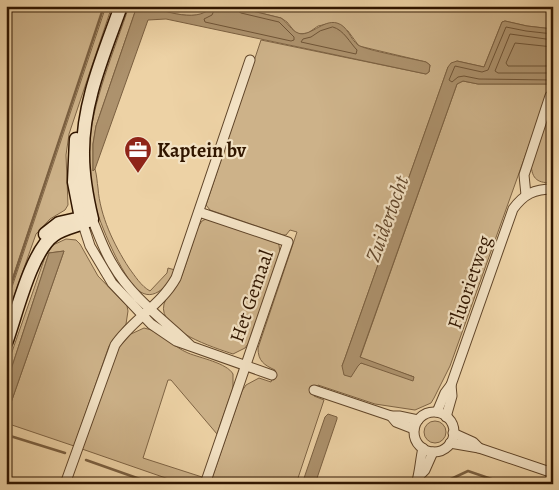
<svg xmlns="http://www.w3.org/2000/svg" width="559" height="490" viewBox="0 0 559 490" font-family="Alegreya,serif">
<rect width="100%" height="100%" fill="#edd2a5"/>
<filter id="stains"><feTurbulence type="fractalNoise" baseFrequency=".004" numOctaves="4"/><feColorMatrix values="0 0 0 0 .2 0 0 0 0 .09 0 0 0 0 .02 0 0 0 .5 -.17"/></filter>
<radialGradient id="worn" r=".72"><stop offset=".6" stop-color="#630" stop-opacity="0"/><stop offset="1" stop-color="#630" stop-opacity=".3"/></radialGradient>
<!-- green -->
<g fill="#cdb289" stroke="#7f6444">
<path d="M6,6H104L6,298Z"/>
<path d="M106,6H112L69,134L66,155L68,205L65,210L50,219L36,234L6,319V305Z"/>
<path d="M129,6H137L96,126L93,144V171L95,169C97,176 97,182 98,188C100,216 114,245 129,268C135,276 141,286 150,291L167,273L168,268L175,270C170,283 154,304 138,290C121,275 100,224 94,202C90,185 89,166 89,149C91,104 115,49 129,6Z"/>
<path d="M148,6H213C212,7 208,12 207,12C194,20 161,12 148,6Z"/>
<path d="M232,6H553V29L527,26L505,21L502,22L484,67L457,61L448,67L345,358L342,366H358L361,363L414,377L360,358L457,84L463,81L478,84H553V94L548,92L450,366L434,398L431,403L415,410L375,404L318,385L314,396L324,400L296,484H210L242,391L246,385L259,378L271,382L275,370C264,365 258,361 258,348L297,232L290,230L286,235H283L210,210L206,205L261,40L426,74L429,72L430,65L426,62L359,46L348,31L327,24L318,26L308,33L299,34L295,32L287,22L281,18Z"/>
<path d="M553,102V183C538,183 532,180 531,164Z"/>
<path d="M206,219L276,242L279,245L280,254L250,341L245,348L233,354C215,348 157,330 164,304C167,294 177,288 181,278C187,262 192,244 198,227L202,221Z"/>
<path d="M66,239L76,240L80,244L98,276L127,306L128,311L126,324L109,346L74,446L6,423V417L64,251L49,253L6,385V369L45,257L53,245Z"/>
<path d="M144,328C161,331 173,347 188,353C200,358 227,363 233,374V388L217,434L171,380H168L143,458L202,477L200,484H183L82,449L118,348L131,334Z"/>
<circle cx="435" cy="432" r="11"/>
</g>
<!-- water -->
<g fill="#ad926d" stroke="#7b6041">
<path d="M137,6C160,6 194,27 213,6H232L281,18C287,22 292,31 298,33C309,38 323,19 337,23C348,26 350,39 358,45C365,50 414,59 426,62L430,65L429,72L426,74L166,19L148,20L95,169L93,171V144L96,126Z"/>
<path d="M505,21L527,26L553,29V84H478L463,81L457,84L360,357L414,377L413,381L361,363L358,366L351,377L344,375L342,366L345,358L448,67L451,63L457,61L484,67L502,22Z"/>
<path d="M64,251L6,417V385L49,253Z"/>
<path d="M328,414L337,417V419L315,484H302L325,417Z"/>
</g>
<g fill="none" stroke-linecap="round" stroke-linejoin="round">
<!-- shore -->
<g stroke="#6f5436" stroke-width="1">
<path d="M216,6L212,15L204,19L205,22L291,41L294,40V37L279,22L241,13L238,11L237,6"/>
<path d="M333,27C344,30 350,43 357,50L356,54L301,42L303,39L311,37L320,31Z"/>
<path d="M553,34L526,31L506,27L488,70L482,72L455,66L449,80L452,82L458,77L464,76L479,79L553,80"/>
<path d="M553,40L510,34L495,71L498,73H553"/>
<path d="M553,47L515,43L506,63L508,66H553"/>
</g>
<!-- stream -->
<g stroke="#7b6041" stroke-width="2.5">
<path d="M6,300L104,6"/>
<path d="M7,435L65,453"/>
<path d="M86,460L154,484"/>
<path d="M449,484L451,479L468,471L506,484"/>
</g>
<defs>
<g id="street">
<path d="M526,195L524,175L550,96"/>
<path d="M199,212L288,242L205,484"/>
<path d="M191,346C164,320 132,298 113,265C104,251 99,235 92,219L81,218L90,246L112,283L151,324L176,341L272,375"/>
<path d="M314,390L391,416H399L418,420"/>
<path d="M437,412L445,393L451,385L513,209C524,194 534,189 553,189"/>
<circle cx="434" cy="432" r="20"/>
<path d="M391,416L396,422L414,429"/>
<path d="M446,417L452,396L451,385"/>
<path d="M453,433L473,442L479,448"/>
<path d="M450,443L479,448L553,473"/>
<path d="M419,476L425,470L433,452"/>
<path d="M65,484L115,345C132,320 161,305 176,278L250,60"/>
<path d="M416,484C420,473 420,460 423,448"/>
</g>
<g id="secondary">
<path d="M45,234L59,223L81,218L74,182L76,139"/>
<path d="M6,343C16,316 31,251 54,235C65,227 80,226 92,219C87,198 83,176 83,155C82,103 104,54 121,6"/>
</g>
</defs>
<!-- street casing -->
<use href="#street" stroke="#604529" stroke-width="11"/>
<!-- secondary casing -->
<use href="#secondary" stroke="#311600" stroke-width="15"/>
<!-- street -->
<use href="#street" stroke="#f3e2c4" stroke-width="9"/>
<!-- secondary -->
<use href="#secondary" stroke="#f3e2c4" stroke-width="12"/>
</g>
<!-- icons -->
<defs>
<symbol id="office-pin" viewBox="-11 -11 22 30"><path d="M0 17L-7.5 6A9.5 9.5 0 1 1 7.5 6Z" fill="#8f2418" stroke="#f3e2c4"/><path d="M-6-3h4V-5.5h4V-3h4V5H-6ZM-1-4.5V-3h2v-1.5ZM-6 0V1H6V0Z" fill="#fff"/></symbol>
</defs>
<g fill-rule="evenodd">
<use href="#office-pin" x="122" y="134" width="32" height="43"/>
</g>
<g text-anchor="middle" stroke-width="4.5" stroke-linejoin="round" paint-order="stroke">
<!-- poi labels -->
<g font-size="20" font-weight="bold" fill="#311600" stroke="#f3e2c4" text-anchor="start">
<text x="157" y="157">Kaptein bv</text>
</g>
<!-- street labels -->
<g font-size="20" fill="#311600" stroke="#f3e2c4">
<text transform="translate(469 282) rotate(-71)" y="7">Fluorietweg</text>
<text transform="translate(251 296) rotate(-71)" y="7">Het Gemaal</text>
</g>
<!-- water labels -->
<g font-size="21" font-style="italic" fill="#63482c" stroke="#f3e2c4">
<text transform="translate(387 219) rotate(-70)" y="7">Zuidertocht</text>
</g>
</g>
<!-- margin -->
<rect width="559" height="490" fill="none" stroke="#edd2a5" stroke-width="25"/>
<rect x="8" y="8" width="544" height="475" fill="none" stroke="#311600" stroke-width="2.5"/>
<rect x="12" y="12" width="534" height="465" fill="none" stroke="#311600"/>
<rect width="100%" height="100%" filter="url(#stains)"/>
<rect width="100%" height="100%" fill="url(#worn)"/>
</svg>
